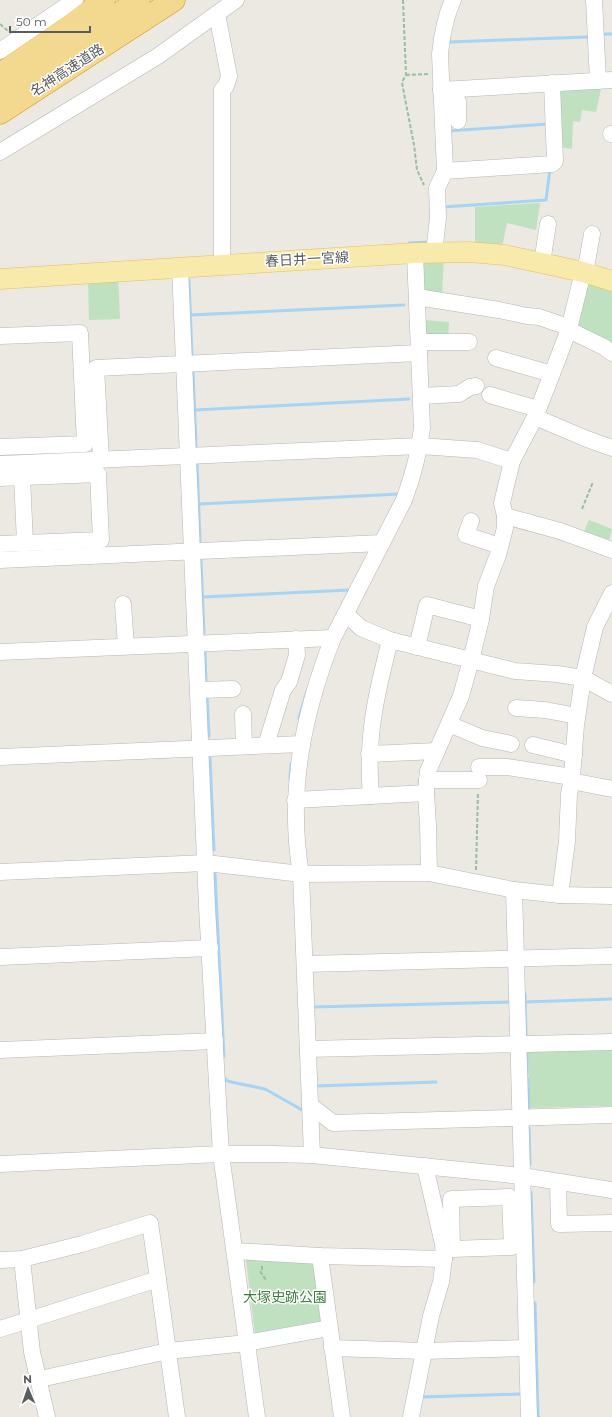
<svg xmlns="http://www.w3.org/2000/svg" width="612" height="1417" viewBox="0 0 612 1417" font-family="Montserrat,'Noto Sans JP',sans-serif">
<rect width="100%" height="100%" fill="#ebe9e1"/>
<!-- green -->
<g fill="#bfe1bf">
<path d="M601,89L596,112L582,110L580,122L573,121L572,149L560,147L558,90Z"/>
<path d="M540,203L536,230L507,223L502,247L475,243V207Z"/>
<path d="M422,258H444L442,295L427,293L422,289Z"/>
<path d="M118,276L120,319L89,320L88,278Z"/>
<path d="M584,280L612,288V347L571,327Z"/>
<path d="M423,320L449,322L448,337L424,338Z"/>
<path d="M589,520L612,529L608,544L583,534Z"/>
<path d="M612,1047V1106L529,1108L528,1048Z"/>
<path d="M249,1257L312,1260L316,1264L324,1323L255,1334L246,1260Z"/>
</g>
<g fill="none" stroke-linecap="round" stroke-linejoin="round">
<!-- stream -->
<g stroke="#a5d4f7" stroke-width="3">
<path d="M601,34H612"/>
<path d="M447,42L587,37"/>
<path d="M447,131L548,124"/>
<path d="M443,207L546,200L550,169"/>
<path d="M409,243L430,242"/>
<path d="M189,280L192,355"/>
<path d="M190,315L404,305"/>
<path d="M193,370L196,446"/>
<path d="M195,410L409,399"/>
<path d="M197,462L200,541"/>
<path d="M199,504L400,494"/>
<path d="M201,560L204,634"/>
<path d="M203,597L350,590"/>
<path d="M205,652L206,686"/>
<path d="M207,695L209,736"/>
<path d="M299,718L307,691"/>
<path d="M210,758L214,850"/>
<path d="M290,779L291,764"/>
<path d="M215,874L224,1057"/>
<path d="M525,994L526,1036"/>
<path d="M525,1002L612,999"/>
<path d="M313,1007L512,1002"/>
<path d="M527,1051V1074"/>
<path d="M225,1078V1080L231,1082L265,1089L304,1111"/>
<path d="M528,1079L529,1111L530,1110"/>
<path d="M316,1086L436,1082"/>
<path d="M529,1128L530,1164"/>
<path d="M531,1192L534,1282"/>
<path d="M535,1303L538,1416L539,1417"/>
<path d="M421,1397L521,1394"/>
</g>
<defs>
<g id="minor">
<path d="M594,0L598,81"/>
<path d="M217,14L229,76L226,86L222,90V264"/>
<path d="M0,51L75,0"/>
<path d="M441,90L612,80"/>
<path d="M441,90L458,102V121"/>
<path d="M611,134H612"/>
<path d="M0,152L158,56L236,0"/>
<path d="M445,171L440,54C442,35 445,17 453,0"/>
<path d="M434,253L438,218L437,188L445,171L552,164L555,161L552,83"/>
<path d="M542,263L548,224"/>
<path d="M180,267L207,907L221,1154L257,1417"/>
<path d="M585,273L592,234"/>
<path d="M417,297L499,310L527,316L539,317L565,326L573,332L604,347L612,353"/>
<path d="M0,336L80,333L85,444L0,447"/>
<path d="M419,342H469"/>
<path d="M496,358L552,374"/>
<path d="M490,395L538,409"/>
<path d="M421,396L459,394L470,387L476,386"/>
<path d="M535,417L587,439L612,448"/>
<path d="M101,459L96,368L419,353"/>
<path d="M0,464L420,446L477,450L512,461"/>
<path d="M22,477L25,543"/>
<path d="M0,478L98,474L101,540L0,544"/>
<path d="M505,516L560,531L612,550"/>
<path d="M471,521L466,535L500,546"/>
<path d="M0,560L382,543"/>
<path d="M123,604L126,646"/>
<path d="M346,614L361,628L390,640L515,671L557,674L583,678L612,694"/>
<path d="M417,647L427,605L481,619"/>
<path d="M0,652L333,638"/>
<path d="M198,690L233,689"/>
<path d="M516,708L545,710L577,716"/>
<path d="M243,714L244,746"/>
<path d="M449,724L482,738L511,744"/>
<path d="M266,745L283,690L289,682L297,655L296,639"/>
<path d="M533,745L574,755"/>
<path d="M369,754L437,751"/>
<path d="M0,757L302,744"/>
<path d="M479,767H507L572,777"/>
<path d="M427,780H479"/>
<path d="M571,781L612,789"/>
<path d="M371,796C370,782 369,767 370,753C371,714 381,677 390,640"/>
<path d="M295,800L426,793"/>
<path d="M0,872L206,863L301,874L429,873L514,890L560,895L612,896"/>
<path d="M429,873L428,825L426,793L428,771L461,696L471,660L481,619L486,586L498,555L505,528V516L502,503L512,461L535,417L552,374L569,329L583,272"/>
<path d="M514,890L529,1417"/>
<path d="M560,895L567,841L569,794L572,777L576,725L583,678L595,627L612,593"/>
<path d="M0,957L210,948"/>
<path d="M305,964L612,956"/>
<path d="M308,1049L612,1042"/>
<path d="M0,1050L215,1041"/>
<path d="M310,1105L333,1123L612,1115"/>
<path d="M312,1155L301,874C287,792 303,714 333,638L404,500C413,476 419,453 422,428L415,253"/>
<path d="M0,1164L221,1154H273L312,1155L522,1176L612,1190"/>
<path d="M558,1182L559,1224L612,1223"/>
<path d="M510,1197L512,1247L452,1249L451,1199Z"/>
<path d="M235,1251L320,1256L444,1259"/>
<path d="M320,1256L342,1417"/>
<path d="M22,1259L32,1352L47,1417"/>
<path d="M0,1260L22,1259L82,1244L150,1223L158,1279"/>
<path d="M0,1329L158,1279L177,1417"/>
<path d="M332,1348L424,1351L527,1348"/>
<path d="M40,1379L168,1351L247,1343L329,1328"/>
<path d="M411,1417L431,1316L441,1282L444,1259L443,1244L425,1166"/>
</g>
<path id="major" d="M0,279L415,253L469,252L505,255L583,272L612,281"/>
<g id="highway">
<path d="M0,74L66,29L104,0"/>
<path d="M0,91L38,68L139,0"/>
<path d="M0,113L174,0"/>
</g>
</defs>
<!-- minor casing -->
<use href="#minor" stroke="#b3b6ba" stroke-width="17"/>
<!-- major casing -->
<use href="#major" stroke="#e4be61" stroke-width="21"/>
<!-- highway casing -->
<use href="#highway" stroke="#d99913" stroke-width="23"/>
<!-- path -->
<g stroke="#97bfa2" stroke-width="2" stroke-dasharray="4 2" stroke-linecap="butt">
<path d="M403,0L406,75L402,82L403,88L414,145L417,170L424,185"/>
<path d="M0,24L8,31"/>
<path d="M406,75L429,74"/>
<path d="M582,509L593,482"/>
<path d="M476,870L478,792"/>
<path d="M262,1266V1269L260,1271L266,1280"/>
</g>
<!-- minor -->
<use href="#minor" stroke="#fff" stroke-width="16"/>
<!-- major -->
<use href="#major" stroke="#f7eaaa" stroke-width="20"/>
<!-- highway -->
<use href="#highway" stroke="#f3d990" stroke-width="22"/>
</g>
<g text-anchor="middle" stroke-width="3" stroke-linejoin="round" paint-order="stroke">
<!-- street labels -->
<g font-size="14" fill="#595d60" stroke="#fff">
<text transform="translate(67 70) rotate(-33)" y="5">名神高速道路</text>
<text transform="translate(307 259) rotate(-3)" y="5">春日井一宮線</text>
</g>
<!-- park labels -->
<g font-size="14" fill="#3b7e3e" stroke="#fff">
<text x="285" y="1302">大塚史跡公園</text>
</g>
</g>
<!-- north arrow -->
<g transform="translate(28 1389) rotate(358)" stroke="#ffffff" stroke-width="3" paint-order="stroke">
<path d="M0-3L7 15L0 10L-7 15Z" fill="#595d60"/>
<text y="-6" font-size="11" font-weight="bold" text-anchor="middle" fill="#595d60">N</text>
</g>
<!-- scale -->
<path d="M10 26v6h80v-6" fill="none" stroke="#595d60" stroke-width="2"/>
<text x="16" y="26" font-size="12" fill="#595d60" stroke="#ffffff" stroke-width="3" paint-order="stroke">50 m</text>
</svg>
